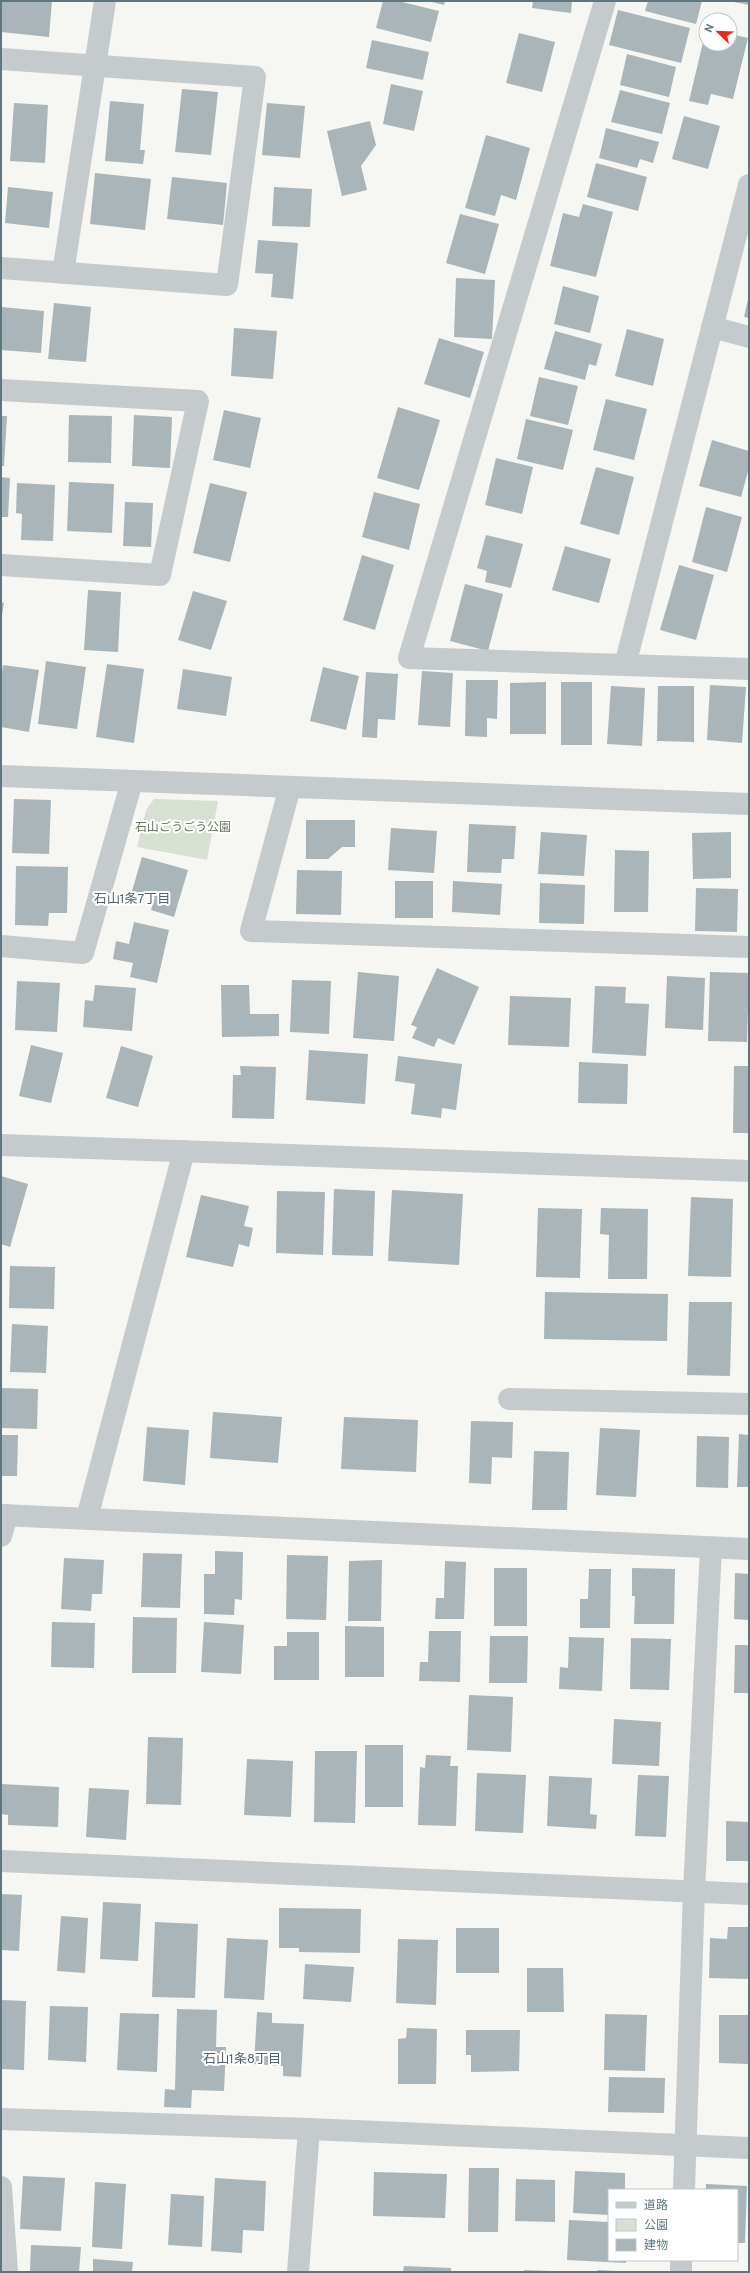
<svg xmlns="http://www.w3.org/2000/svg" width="750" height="2273" viewBox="0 0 750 2273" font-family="Overpass,'Noto Sans JP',sans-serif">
<rect width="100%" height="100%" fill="#f6f6f2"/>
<!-- green -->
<path fill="#d8dfd3" d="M154,799L218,801L207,860L137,847L146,810Z"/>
<!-- building -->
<g fill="#a9b5b8">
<path d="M1,1H52L49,37L1,32Z"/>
<path d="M383,1H398L439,11L431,42L376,28Z"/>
<path d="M428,1H445L444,5Z"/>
<path d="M533,1H572L571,13L532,8Z"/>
<path d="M648,1H702L696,24L645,11Z"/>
<path d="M749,1V5L734,2L735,1Z"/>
<path d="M618,10L690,28L681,63L609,45Z"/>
<path d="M519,33L555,42L542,92L506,83Z"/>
<path d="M705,34L706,44H730V34L748,38L733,99L711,94L708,105L689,101Z"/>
<path d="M372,40L429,52L423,80L366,68Z"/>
<path d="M627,54L676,67L669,97L620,85Z"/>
<path d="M391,84L423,91L414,131L383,124Z"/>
<path d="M182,89L218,92L211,155L175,152Z"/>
<path d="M620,90L670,103L662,134L611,122Z"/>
<path d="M110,101L144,104L140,150H145L143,164L105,161Z"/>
<path d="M14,103L48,105L45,163L10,161Z"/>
<path d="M267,103L305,106L300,158L262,155Z"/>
<path d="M684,116L720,126L708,169L672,159Z"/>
<path d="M370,121L376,145L361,166L367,190L342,196L327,131Z"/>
<path d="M606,128L659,142L653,163L640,159L637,168L599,158Z"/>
<path d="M486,135L530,148L516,200L501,195L495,216L465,208Z"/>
<path d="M596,163L647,177L638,211L587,197Z"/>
<path d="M95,173L151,179L145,230L90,224Z"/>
<path d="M172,177L227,183L223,225L167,219Z"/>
<path d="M8,187L53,192L49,228L5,223Z"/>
<path d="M274,187L312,189L310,227L272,226Z"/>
<path d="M583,204L613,212L596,277L550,266L563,213L579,217Z"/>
<path d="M460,214L499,224L485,274L446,263Z"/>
<path d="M258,240L298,243L293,299L271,297L273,274L255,273Z"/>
<path d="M456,278L495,280L492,339L454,337Z"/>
<path d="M563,286L599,296L590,333L554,324Z"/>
<path d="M748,299H749V318L744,317Z"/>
<path d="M54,303L91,307L86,362L48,359Z"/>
<path d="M1,307L44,311L41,353L1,350Z"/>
<path d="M234,328L277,331L273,379L231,376Z"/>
<path d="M627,329L664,339L653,386L615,376Z"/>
<path d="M555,331L602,344L596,366L589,364L585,380L544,369Z"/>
<path d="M439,338L484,352L470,398L424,384Z"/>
<path d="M539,377L578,386L568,425L530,416Z"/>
<path d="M606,399L647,409L634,460L593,450Z"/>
<path d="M398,407L440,420L419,490L377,478Z"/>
<path d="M224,410L261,418L250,468L213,460Z"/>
<path d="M69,415L112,416L111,463L68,462Z"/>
<path d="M134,415L172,417L170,468L132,466Z"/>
<path d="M1,416H7L4,466H1Z"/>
<path d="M526,419L573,430L563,470L517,459Z"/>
<path d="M712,440L749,451V468L741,497L699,486Z"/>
<path d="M496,458L533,467L522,514L485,505Z"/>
<path d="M596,467L634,477L619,535L580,524Z"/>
<path d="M1,477L10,478L8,517H1Z"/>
<path d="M69,482L114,484L112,533L67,531Z"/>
<path d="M17,483L55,485L53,541L21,540L22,514L16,513Z"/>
<path d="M210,483L247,492L230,562L193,553Z"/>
<path d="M374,492L420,504L409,550L362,537Z"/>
<path d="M125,502L153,503L151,547L123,546Z"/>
<path d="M706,507L742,517L727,572L692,562Z"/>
<path d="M486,535L523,544L511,588L485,582L487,571L477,568Z"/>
<path d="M565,546L611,559L599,603L552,590Z"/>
<path d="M362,555L394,565L375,630L343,620Z"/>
<path d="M679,565L714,575L696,640L660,630Z"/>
<path d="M465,584L503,594L488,651L450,641Z"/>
<path d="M88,590L121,592L118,652L84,650Z"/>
<path d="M193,591L227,601L211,650L178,640Z"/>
<path d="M1,602L4,603L2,615H1Z"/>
<path d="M46,661L86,667L77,729L38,724Z"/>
<path d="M107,664L144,669L134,743L96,737Z"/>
<path d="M3,665L39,670L29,732L1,727V679Z"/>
<path d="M323,667L359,676L346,730L310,721Z"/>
<path d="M183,669L232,677L226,716L177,709Z"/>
<path d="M422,671L453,673L450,727L418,725Z"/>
<path d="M366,672L398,674L395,720L378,719L377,738L362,737Z"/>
<path d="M466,680H498L497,719L487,718V737L465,736Z"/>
<path d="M546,682V734H510V683Z"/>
<rect x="561" y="682" width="31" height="63"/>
<path d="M710,685L746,687L742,743L707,740Z"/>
<path d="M611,686L645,688L642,746L607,744Z"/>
<path d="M658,686H694V742L657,741Z"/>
<path d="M14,799L51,800L49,854L12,853Z"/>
<path d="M306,820H355V847H342L328,859H306Z"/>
<path d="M469,824L516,826L514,859H502L501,873L467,872Z"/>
<path d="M391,828L437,831L434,873L388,870Z"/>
<path d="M541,832L587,835L584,876L538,874Z"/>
<path d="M731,832V878L693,879L692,833Z"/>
<path d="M615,850L649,851L648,912H614Z"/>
<path d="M142,857L188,870L174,917L151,910L155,897L132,891Z"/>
<path d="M16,866L68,867L67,913H49L48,926L15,925Z"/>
<path d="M297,870L342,871L341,915L296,914Z"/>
<rect x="395" y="881" width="38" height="37"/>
<path d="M453,881L502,884L500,915L452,912Z"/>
<path d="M540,883L585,885L584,924L539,923Z"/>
<path d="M696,888L738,889L737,932L695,931Z"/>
<path d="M134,922L169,930L157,983L130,977L133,963L113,959L116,941L129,944Z"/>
<path d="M437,968L479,987L454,1045L438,1038L434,1047L412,1038L417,1027L411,1025Z"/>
<path d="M358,972L399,976L394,1041L353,1038Z"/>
<path d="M710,972L749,973L747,1042L708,1041Z"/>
<path d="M667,976L705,978L703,1030L665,1028Z"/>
<path d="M292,980L331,981L329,1034L290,1032Z"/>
<path d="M17,981L60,983L57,1032L15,1030Z"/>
<path d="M95,985L136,988L132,1031L83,1027L85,1000L93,1001Z"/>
<path d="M221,985H249L250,1014H279V1036L222,1037Z"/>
<path d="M595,986L626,987L625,1003L649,1004L646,1056L592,1053Z"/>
<path d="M510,996L571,998L569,1047L508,1045Z"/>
<path d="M31,1045L63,1053L51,1103L19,1096Z"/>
<path d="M121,1046L153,1056L138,1107L106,1098Z"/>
<path d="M309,1050L368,1054L365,1104L306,1100Z"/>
<path d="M398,1056L462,1064L456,1110L442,1108L441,1118L411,1114L415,1084L395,1081Z"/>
<path d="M579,1062L628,1064L627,1104L578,1103Z"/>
<path d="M240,1066L276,1067L274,1119L232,1118L233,1075H241Z"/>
<path d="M734,1066H749V1133H733Z"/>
<path d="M1,1176L28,1184L10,1247L1,1244Z"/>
<path d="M334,1189L375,1191L373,1256L332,1255Z"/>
<path d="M392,1190L463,1194L459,1265L388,1261Z"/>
<path d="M277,1191L325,1192L323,1255L276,1253Z"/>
<path d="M201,1195L249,1206L244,1226L253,1228L249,1247L239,1244L233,1267L186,1257Z"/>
<path d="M691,1197L733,1199L731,1277L688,1276Z"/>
<path d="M538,1208L582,1209L580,1278L536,1277Z"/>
<path d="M601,1208L648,1209L647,1279H608L609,1235L600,1234Z"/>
<path d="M10,1266L55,1267L54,1309L9,1308Z"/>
<path d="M545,1292L668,1294L667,1341L544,1339Z"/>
<path d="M689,1302H732L730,1376L687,1375Z"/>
<path d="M12,1324L48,1326L46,1373L10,1372Z"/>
<path d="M1,1388L38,1389L37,1429L1,1428Z"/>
<path d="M213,1412L282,1417L278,1463L210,1458Z"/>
<path d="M344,1417L418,1420L416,1472L341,1469Z"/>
<path d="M471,1421L513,1422L512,1458L492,1457L491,1484L469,1483Z"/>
<path d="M147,1427L189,1430L185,1485L143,1481Z"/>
<path d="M600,1428L640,1430L636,1497L596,1495Z"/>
<path d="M739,1434L749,1435V1487H737Z"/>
<path d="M1,1435H18L17,1476H1Z"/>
<path d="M697,1436L729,1437L728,1488L696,1487Z"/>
<path d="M534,1451L569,1452L567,1510H532Z"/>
<path d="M215,1551L243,1552L242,1600L235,1599L234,1615L204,1614V1574H215Z"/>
<path d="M143,1553L182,1554L180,1608L141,1607Z"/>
<path d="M287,1555L328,1556L326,1620L286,1619Z"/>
<path d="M64,1558L104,1560L102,1594H92L91,1611L61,1609Z"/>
<path d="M382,1560L381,1621H348L349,1561Z"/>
<path d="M445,1561L466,1562L464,1619H435L436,1598H444Z"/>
<rect x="494" y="1568" width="33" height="58"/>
<path d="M632,1568L675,1569L674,1624H634L635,1596H632Z"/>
<path d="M589,1569H611L610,1628H580V1599H588Z"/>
<path d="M735,1573L749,1574V1620L734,1619Z"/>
<path d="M133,1617L177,1618L176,1673H132Z"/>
<path d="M52,1622L95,1623L94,1668L51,1667Z"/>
<path d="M204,1622L244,1625L241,1674L201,1672Z"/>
<path d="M345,1626L384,1627V1677H345Z"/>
<path d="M429,1631H461L460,1682L419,1681L420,1662H428Z"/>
<path d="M287,1632H319V1680H274V1646H287Z"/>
<path d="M490,1636H528L527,1683H489Z"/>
<path d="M569,1637L604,1638L602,1691L559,1689L560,1667L568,1668Z"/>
<path d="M631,1638L671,1639L669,1690L630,1689Z"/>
<path d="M735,1645H749V1693H734Z"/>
<path d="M469,1695L513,1697L511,1752L467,1750Z"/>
<path d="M614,1719L661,1722L659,1766L612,1764Z"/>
<path d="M148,1737L183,1738L181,1805L146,1804Z"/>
<rect x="365" y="1745" width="38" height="62"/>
<path d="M315,1751H357L355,1823L314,1822Z"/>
<path d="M426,1755L451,1756L450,1766H458L456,1826L418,1825L420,1767L425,1768Z"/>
<path d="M247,1759L293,1761L291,1817L244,1815Z"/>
<path d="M477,1773L526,1775L523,1833L475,1831Z"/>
<path d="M638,1775L669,1776L666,1837L635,1836Z"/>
<path d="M549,1776L592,1778L590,1814L597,1815L596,1829L547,1826Z"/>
<path d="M1,1784L59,1787L58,1827L8,1825V1815L1,1814Z"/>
<path d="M89,1788L129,1790L126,1840L86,1837Z"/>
<path d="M726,1821L749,1822V1861H726Z"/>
<path d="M1,1894L22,1895L19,1951L1,1950Z"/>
<path d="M103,1902L141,1904L138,1961L100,1959Z"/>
<path d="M279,1908L361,1909L360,1953L299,1952V1948H279Z"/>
<path d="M61,1916L88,1918L85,1973L57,1971Z"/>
<path d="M155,1922L198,1924L195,1998L152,1997Z"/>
<path d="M728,1927H749V1979L709,1978L710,1938L727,1939Z"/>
<rect x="456" y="1928" width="43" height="45"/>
<path d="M227,1938L268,1940L264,2000L224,1998Z"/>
<path d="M398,1939L438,1940L436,2005L396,2003Z"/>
<path d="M305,1964L354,1967L351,2002L303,1999Z"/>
<path d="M527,1968H563L564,2012H527Z"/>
<path d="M1,2000L26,2001L24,2070L1,2069Z"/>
<path d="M50,2006L88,2007L86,2062L48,2060Z"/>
<path d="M177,2009L217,2010L216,2047H226L224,2091L192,2090L191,2108L164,2107L165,2089L175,2090Z"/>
<path d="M257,2012L272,2013V2023L304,2024L301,2077L283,2076V2066L254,2064Z"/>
<path d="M120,2013L159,2014L157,2072L117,2070Z"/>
<path d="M605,2014L647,2015L645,2071L604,2070Z"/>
<path d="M719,2015H749V2064L719,2063Z"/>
<path d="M407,2028L437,2029L436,2084H398V2039L406,2038Z"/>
<path d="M466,2030H520L519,2071L471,2072V2055H466Z"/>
<path d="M609,2077L665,2078L664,2113L608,2112Z"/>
<path d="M469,2168H499L498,2232H468Z"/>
<path d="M575,2171L625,2173V2190H609V2215L573,2213Z"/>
<path d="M374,2172L447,2174L445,2218L373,2216Z"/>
<path d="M23,2176L65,2178L61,2231L20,2229Z"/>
<path d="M215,2178L266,2181L264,2231L243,2230L242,2253L211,2251Z"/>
<path d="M516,2179L555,2180V2222L515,2221Z"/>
<path d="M95,2182L126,2184L122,2249L92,2247Z"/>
<path d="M706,2184L747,2186L745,2243H737V2190H706Z"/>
<path d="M171,2194L204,2196L202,2247L168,2245Z"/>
<path d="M569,2220L609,2222V2260H626V2263L567,2260Z"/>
<path d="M31,2245L81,2247L79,2272H30Z"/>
<path d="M93,2259L133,2262L132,2272H93Z"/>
<path d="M404,2266L451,2268V2272H403Z"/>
<path d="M524,2270L552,2271V2272H524Z"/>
<path d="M598,2270L617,2271V2272H597Z"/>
</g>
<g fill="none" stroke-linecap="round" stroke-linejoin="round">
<!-- minor -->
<g stroke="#c5cacc" stroke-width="22">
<path d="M605,1L409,658L749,669"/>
<path d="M1,59L255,77L227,285L1,268"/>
<path d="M63,273L105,1"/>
<path d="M712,327L749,337"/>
<path d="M1,390L198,401L160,575L1,565"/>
<path d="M625,665L749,185"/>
<path d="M1,776L749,804"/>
<path d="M290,787L251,931L749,947"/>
<path d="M1,946L83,953L132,781"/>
<path d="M1,1145L749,1171"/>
<path d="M509,1399L749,1404"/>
<path d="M1,1515L749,1549"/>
<path d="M87,1518L184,1151"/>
<path d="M1,1536L7,1515"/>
<path d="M1,1861L749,1894"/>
<path d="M1,2119L309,2129L749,2148"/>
<path d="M1,2187L7,2272"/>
<path d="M684,2190L694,1891L711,1548"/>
<path d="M298,2272L309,2129"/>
<path d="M681,2272V2260"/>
</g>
</g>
<g text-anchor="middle" stroke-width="4" stroke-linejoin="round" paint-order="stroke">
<!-- park labels -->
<g font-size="12" fill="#66785e" stroke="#fff">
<text x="183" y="831">石山ごうごう公園</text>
</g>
<!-- neighbourhood labels -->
<g font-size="13" fill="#51636b" stroke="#fff">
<text x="132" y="903">石山1条7丁目</text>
<text x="242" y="2063">石山1条8丁目</text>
</g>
</g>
<!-- border -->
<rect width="750" height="2273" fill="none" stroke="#5e7680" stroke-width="4"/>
<!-- legend -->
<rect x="608" y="2189" width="130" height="72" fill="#ffffff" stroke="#bfc8cc"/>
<rect x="616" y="2202" width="20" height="6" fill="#c5cacc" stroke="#bfc8cc"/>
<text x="644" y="2209" font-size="12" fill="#5e7680">道路</text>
<rect x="616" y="2219" width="20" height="12" fill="#d8dfd3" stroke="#bfc8cc"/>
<text x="644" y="2229" font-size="12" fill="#5e7680">公園</text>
<rect x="616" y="2239" width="20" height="12" fill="#a9b5b8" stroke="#bfc8cc"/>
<text x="644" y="2249" font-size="12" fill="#5e7680">建物</text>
<!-- north arrow -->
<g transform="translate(718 32) rotate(293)"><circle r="19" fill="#ffffff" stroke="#bfc8cc"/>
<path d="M0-3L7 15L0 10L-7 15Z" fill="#f42714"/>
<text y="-6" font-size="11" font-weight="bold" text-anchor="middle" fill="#5e7680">N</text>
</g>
</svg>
